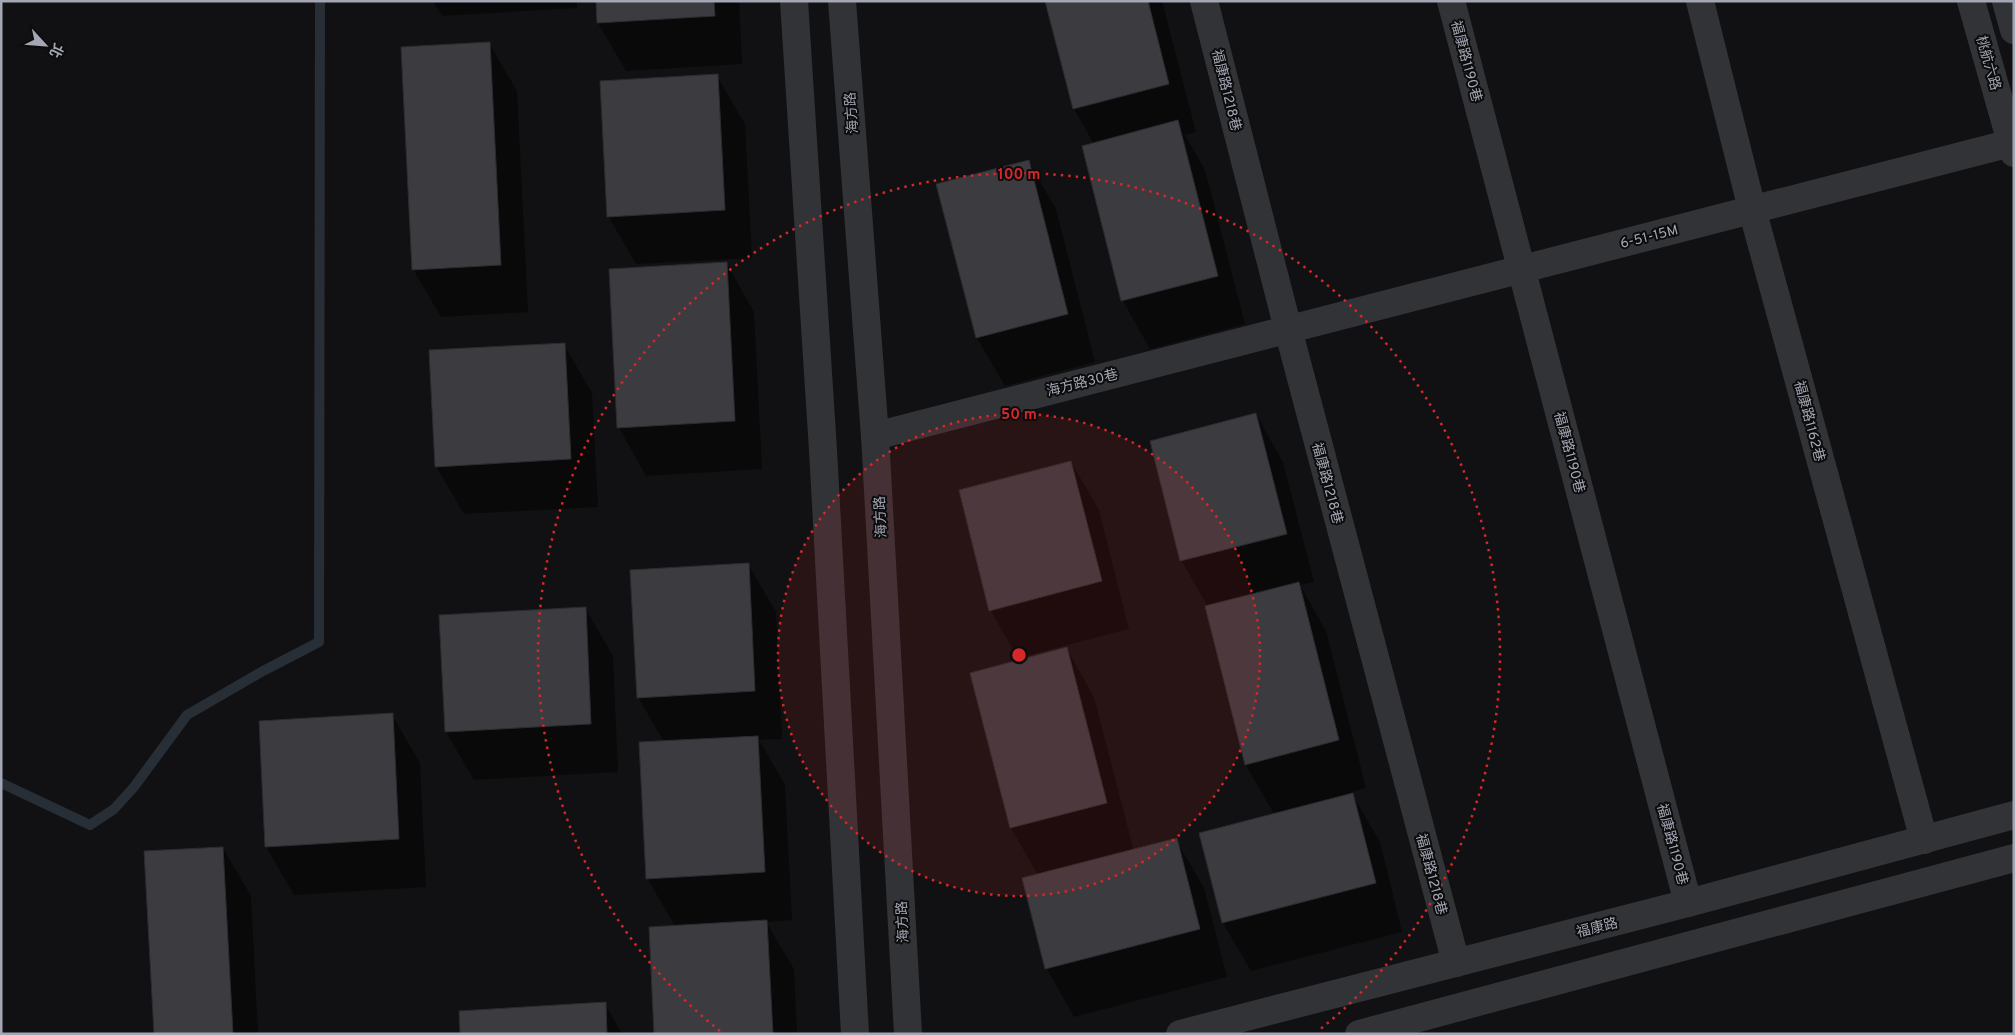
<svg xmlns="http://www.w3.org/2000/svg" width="2015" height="1035" viewBox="0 0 2015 1035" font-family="Overpass,'Noto Sans TC',sans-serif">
<rect width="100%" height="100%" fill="#111113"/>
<!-- shadow -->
<g fill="#0007">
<path d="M433,1H577V8L442,16Z"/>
<path d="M597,1H739L742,64L626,71L598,23Z"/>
<path d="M1046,1H1162L1196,132L1185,135L1205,170L1245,324L1150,349L1123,301L1083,146L1094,144L1074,109Z"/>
<path d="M489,43L517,91L528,312L441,317L413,269Z"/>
<path d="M717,76L745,124L752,258L636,264L608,216Z"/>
<path d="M1028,161L1056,209L1095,362L1005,386L977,338Z"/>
<path d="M727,264L754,312L762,469L646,476L619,428Z"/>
<path d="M564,345L592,393L598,507L464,514L436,466Z"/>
<path d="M1256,414L1283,462L1314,582L1300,585L1326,631L1366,788L1351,792L1380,842L1402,932L1251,971L1223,923L1274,814L1246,765L1206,607H1208L1181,560Z"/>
<path d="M1071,462L1099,510L1129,629L1018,658L990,610Z"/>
<path d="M748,564L776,612L782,739L759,740L785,785L792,920L766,922L794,969L797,1034H655L675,926L647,878L664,742L638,697Z"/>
<path d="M585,608L613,656L618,772L474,780L446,732Z"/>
<path d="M1067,649L1094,697L1134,851L1176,840L1204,888L1227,977L1074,1017L1047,969L1024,879L1038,875L1011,828Z"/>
<path d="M392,715L420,763L426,887L294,895L266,847Z"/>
<path d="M223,848L251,896L258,1034H155Z"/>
<path d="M605,1004L622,1034H461Z"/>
</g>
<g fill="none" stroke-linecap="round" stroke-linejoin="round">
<!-- stream -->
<path stroke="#282e36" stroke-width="10" d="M1,783L90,825L114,809L134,787L187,715L263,671L319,642L320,1"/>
</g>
<!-- building -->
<g fill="#3b3b40" stroke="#2c2b2f">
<path d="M596,1H714L715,16L597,23Z"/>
<path d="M1045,1H1148L1169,84L1073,109Z"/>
<path d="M490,42L501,265L412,270L401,47Z"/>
<path d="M718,74L725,210L607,217L600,81Z"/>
<path d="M1178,120L1218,276L1121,301L1082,146Z"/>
<path d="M1029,160L1068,314L976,338L936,184Z"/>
<path d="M727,262L735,421L617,428L609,269Z"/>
<path d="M565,343L571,459L435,467L429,350Z"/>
<path d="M1256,413L1287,534L1180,561L1150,441Z"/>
<path d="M1071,461L1102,581L989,611L959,490Z"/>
<path d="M749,563L755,691L637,698L630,570Z"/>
<path d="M1299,582L1339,740L1245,765L1205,606Z"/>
<path d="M586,607L591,724L445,732L439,615Z"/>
<path d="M1067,647L1107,803L1010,828L970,673Z"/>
<path d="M393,713L399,839L265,847L259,721Z"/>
<path d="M758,736L765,872L646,879L639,742Z"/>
<path d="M1353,793L1376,883L1222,923L1199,833Z"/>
<path d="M1177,838L1200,929L1045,969L1022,878Z"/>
<path d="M223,847L233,1034H154L144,851Z"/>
<path d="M767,920L773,1034H654L649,927Z"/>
<path d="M606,1002L607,1034H460L459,1011Z"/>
</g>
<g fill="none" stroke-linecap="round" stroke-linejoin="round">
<!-- minor -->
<g stroke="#323337" stroke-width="28">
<path d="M1204,1L1288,329L1456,963"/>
<path d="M1451,1L1688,903"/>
<path d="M1700,1L1752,209L1924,840"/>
<path d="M1971,1L2014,153"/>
<path d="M2006,1L2014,30"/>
<path d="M875,436L2011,143"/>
</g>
<!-- tertiary -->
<g stroke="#323337" stroke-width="28">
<path d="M794,1L823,450L855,1034"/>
<path d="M842,1L875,436L908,1034"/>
<path d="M1180,1034L1688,903L2014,815"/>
<path d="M1359,1034L2014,858"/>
</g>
</g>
<!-- distance rings -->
<circle cx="1019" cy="655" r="241" fill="#d62828" fill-opacity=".12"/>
<g fill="none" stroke="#d62828" stroke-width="2.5" stroke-dasharray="2.5 5">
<circle cx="1019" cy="655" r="241"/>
<path d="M720 1031A481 481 0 1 1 1318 1031"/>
</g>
<g text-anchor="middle" stroke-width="4" stroke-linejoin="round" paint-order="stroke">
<!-- street labels -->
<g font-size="14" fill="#a3a6b3" stroke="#0c0c0d">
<text transform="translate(1467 61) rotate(75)" y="5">福康路1190巷</text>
<text transform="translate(1989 63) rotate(74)" y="5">桃航六路</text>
<text transform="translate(1227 90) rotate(76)" y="5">福康路1218巷</text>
<text transform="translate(851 113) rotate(-94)" y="5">海方路</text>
<text transform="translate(1649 236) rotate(-14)" y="5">6-51-15M</text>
<text transform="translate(1082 382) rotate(-14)" y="5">海方路30巷</text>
<text transform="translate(1810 421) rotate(75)" y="5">福康路1162巷</text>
<text transform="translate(1570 452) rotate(75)" y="5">福康路1190巷</text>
<text transform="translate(1328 483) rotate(75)" y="5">福康路1218巷</text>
<text transform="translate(880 517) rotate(-93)" y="5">海方路</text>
<text transform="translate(1673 844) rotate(75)" y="5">福康路1190巷</text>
<text transform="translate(1432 874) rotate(75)" y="5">福康路1218巷</text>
<text transform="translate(902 922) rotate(-93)" y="5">海方路</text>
<text transform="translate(1597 927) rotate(-14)" y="5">福康路</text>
</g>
</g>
<circle cx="1019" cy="655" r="8" fill="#d62828" stroke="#0c0c0d" stroke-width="2.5"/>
<g font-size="15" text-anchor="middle" font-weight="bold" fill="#d62828" stroke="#0c0c0d" stroke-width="4" stroke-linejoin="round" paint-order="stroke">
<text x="1019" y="179">100 m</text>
<text x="1019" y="419">50 m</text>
</g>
<!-- border -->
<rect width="2015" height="1035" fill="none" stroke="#a3a6b3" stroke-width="5"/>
<!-- north arrow -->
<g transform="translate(45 45) rotate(116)" stroke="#0c0c0d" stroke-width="4" paint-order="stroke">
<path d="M0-4L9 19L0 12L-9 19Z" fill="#a3a6b3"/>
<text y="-8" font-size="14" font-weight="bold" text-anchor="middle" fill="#a3a6b3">北</text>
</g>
</svg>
